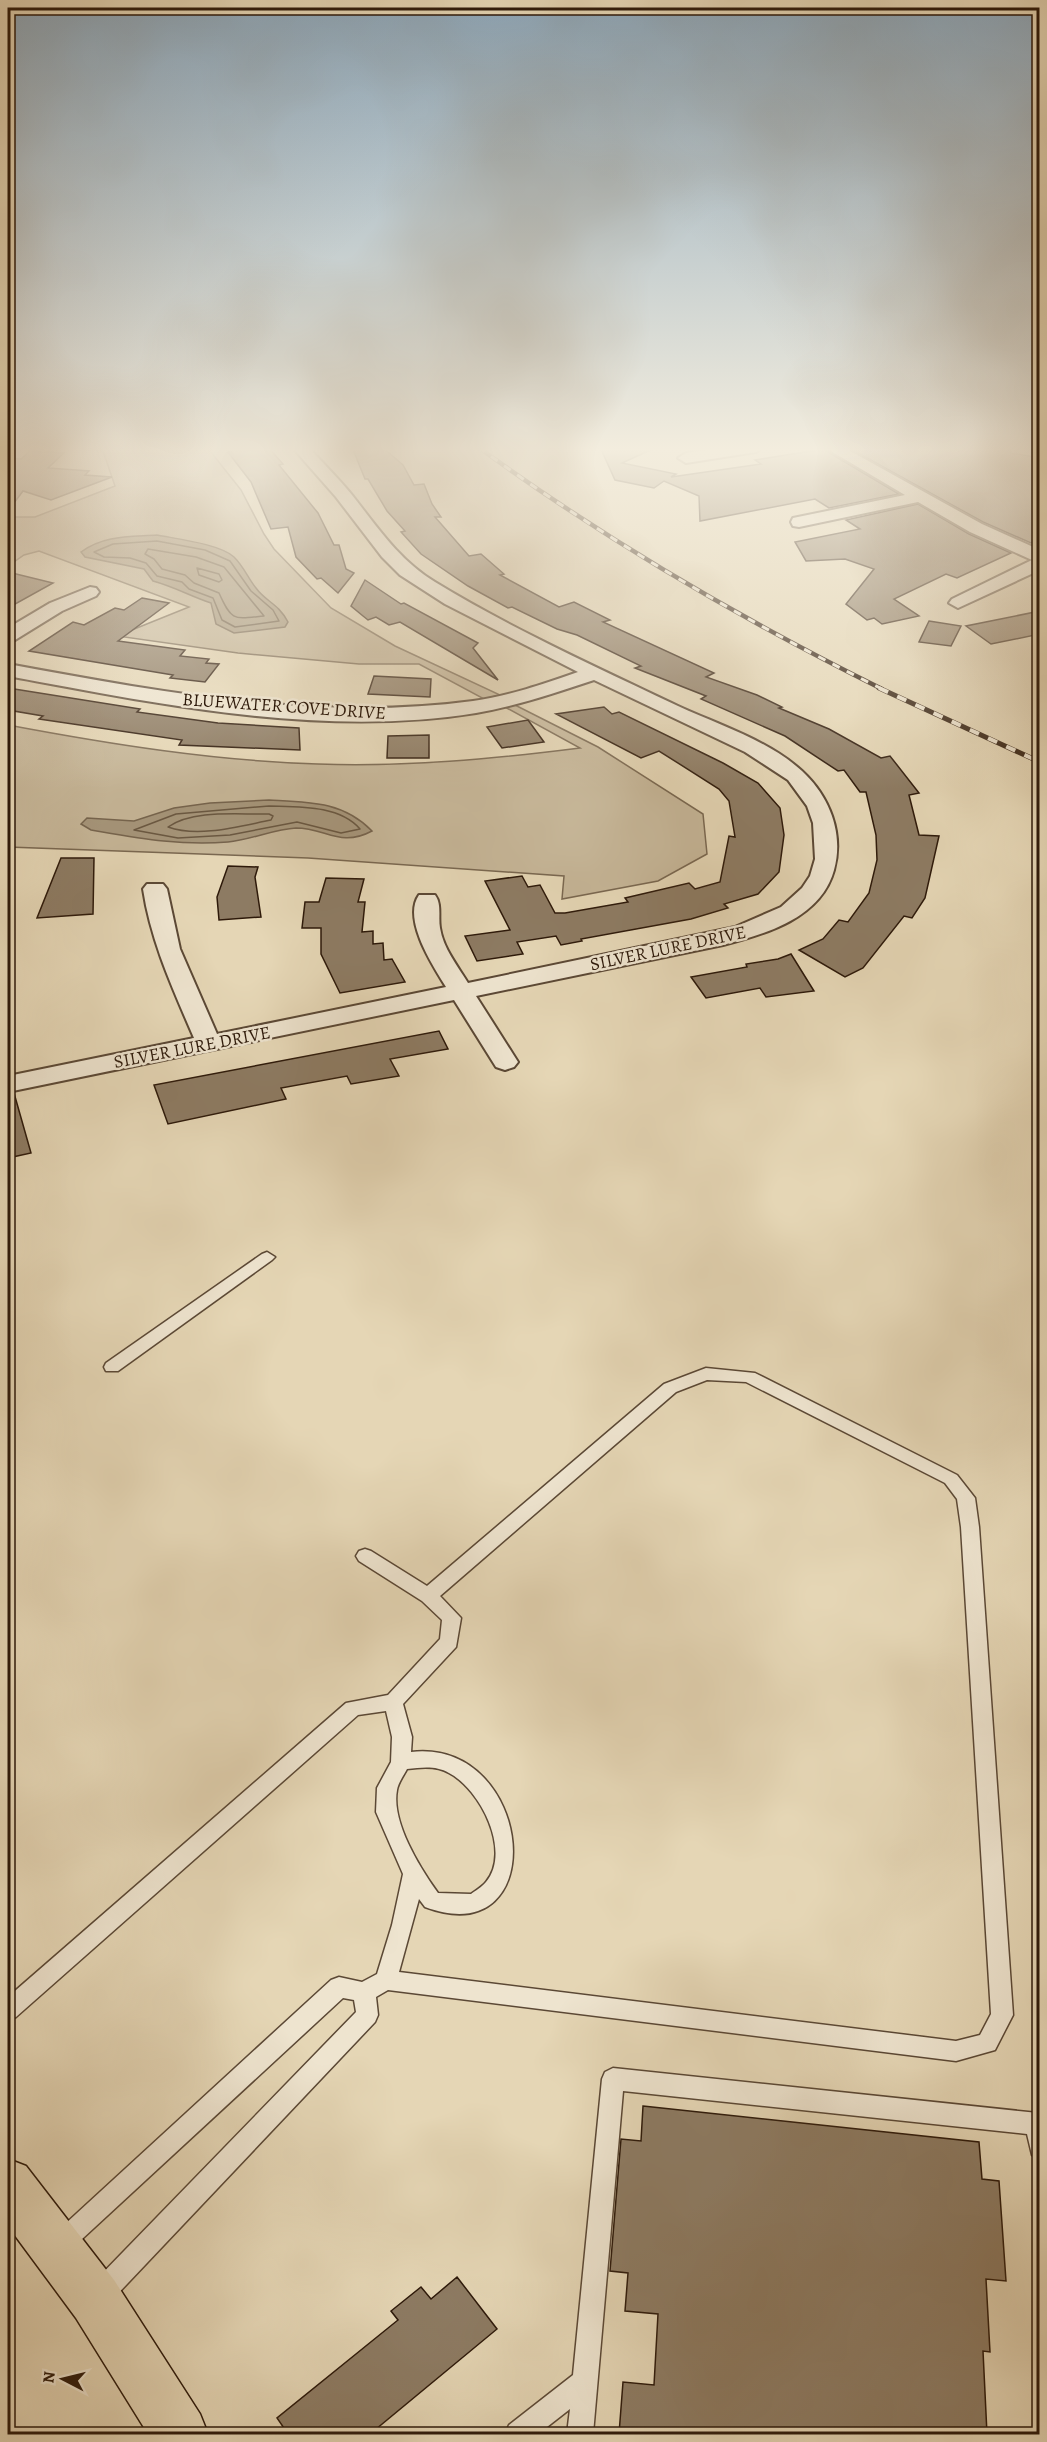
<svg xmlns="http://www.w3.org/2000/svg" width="1047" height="2442" viewBox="0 0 1047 2442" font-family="Alegreya,serif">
<rect width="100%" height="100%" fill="#e5d6b5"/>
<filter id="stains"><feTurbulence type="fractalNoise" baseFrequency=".00333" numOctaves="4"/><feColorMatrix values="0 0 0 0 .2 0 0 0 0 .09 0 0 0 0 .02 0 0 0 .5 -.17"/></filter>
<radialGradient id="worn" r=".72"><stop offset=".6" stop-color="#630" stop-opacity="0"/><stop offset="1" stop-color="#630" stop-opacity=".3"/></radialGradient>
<!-- green -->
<g fill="#c6b698" stroke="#7a6851" stroke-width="1.5">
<path d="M36,447H207L241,490L264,534L274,549L331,608L395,646L500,695L484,699L419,664H359L238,653L117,636L189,607L39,551L24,555L8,566V517H35L115,486L103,451Z"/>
<path d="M513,704L598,747L703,814L707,854L658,881L562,899L564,876L308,858L8,847V725C109,744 215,761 318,764C406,767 493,759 580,748L503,706Z"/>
</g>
<!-- water -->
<g fill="#a6967b" stroke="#76644e" stroke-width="1.5">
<path d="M157,535C177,539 220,544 234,557C244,567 248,578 256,588C266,602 278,603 288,622L285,627L234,633L216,624L211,603C190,596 175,587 153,581L144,569L85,557L81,552C104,535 130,537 157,535Z"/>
<path d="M269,800C308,802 343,801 372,831C340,848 326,828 296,828C274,829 251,840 228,842C179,846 138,838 91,830L81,824L87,818L134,821L174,808L210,803Z"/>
</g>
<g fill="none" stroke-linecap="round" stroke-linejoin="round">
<!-- shore -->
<g stroke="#6a5842" stroke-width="1.5">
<path d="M157,541L205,550L230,561L251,591L273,610L279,621L235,627L222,620L213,598L189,589L182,582L157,576L146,563L130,558L104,557L94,552L113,544Z"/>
<path d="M148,549L196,557L224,567L264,616C234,619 232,622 219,593L194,583L185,575L162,569L154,559L145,554Z"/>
<path d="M197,568L219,574L222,580L219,582L199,575Z"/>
<path d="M269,806C299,807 339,805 360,829L341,833L297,822L230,835L178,838L134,830L176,814Z"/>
<path d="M269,814L273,816L271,820C240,826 199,838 168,827C194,809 239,815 269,814Z"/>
</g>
</g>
<!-- building -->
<g fill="#8d7b63" stroke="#2d190a" stroke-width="1.5">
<path d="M224,447H268L283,464L279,465L318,513L334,545H339L346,569L354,573L338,593L321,578L317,579L296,557L288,527L271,529L251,482Z"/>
<path d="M352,447H380L388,452L403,465L414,485L424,484L432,504L441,517H435L469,556L481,554L504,574L500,575L559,607L574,602L610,620L603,622L714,673L706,677L757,695L782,707L779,708L829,729L881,758L890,756L919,793L909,795L919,835L939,836L925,898L912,918L904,916L863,968L845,977L799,950L823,939L839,920L848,922L869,893L877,860L876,835L866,792H860L844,770L838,771L785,736L701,699L706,696L635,668L641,666L577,635L557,629L512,607L508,608L468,586L421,554L401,532L405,531L387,511L368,479H365Z"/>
<path d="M600,447H657L622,463L676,474L671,477L761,464L755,460L823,449L899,494L829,508L815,499L700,521L699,496L664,481L654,488L615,480Z"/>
<path d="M847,447H1010L1011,453L1040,458V539L1031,543L983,522Z"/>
<path d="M30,451L64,453L48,468L89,471L85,475L112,477L51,500L23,491L8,511V458L21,459Z"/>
<path d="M918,504L969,534L1011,553L957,578L946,574L894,599L919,616L882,624L874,618L867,620L846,604L874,569L845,559L806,561L795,542L860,529L846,520Z"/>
<path d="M8,572L53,583L8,608Z"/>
<path d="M365,580L401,604L404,603L478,643L473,648L498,680L400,622L389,625L376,617L368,620L363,616L351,606Z"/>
<path d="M142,598L169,603L118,641L185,650L180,656L209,659L206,663L219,664L205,682L170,678L173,675L29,651L73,622L84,625L115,608L124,610Z"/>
<path d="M1040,611V634L991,644L966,626Z"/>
<path d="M929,621L961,626L951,646L919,642Z"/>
<path d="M374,676L431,679L430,697L368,694Z"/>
<path d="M8,688L140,709L137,712L218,723L299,728L300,750L179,745L182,740L39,719L43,716L8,710Z"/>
<path d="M604,707L612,714L619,712L723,763L758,783L780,808L784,835L779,872L758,894L724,904L728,908L691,919L581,939L582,941L561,945L556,936L517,942L523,954L477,961L465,936L510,930L485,881L522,876L528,887L540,885L555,913H565L628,902L625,898L689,883L695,889L720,882L729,836L735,837L729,801L719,789L659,751L641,758L556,714Z"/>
<path d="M528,720L544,742L502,748L487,727Z"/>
<path d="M429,735V758H387L388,736Z"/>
<path d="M61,858H94L93,914L37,918Z"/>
<path d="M228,866L258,867L255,877L261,917L219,920L217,897Z"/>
<path d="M326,878L364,879L358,902H365L362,932L373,931V944L383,943L384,960L392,959L405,982L340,993L321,954V928H302L305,902H319Z"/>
<path d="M791,954L814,991L766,997L760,988L706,998L691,977L747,967L746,964L778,959Z"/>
<path d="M439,1031L448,1049L390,1059L399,1076L351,1084L347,1076L281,1088L286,1099L168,1124L154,1085Z"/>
<path d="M14,1093L31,1153L8,1158V1094Z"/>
<path d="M643,2106L979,2142L982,2179L999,2181L1006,2281L986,2279L990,2352L983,2351L987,2434H619L623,2382L654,2385L658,2314L625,2311L628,2273L610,2271L621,2139L641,2141Z"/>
<path d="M457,2277L497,2329L370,2434H288L277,2418L398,2320L391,2311L421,2287L431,2299Z"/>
</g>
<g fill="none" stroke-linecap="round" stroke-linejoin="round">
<defs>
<g id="lane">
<path d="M267,1252L275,1257L272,1260L118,1371H106L104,1367L106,1363L262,1254Z"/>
<path d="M706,1368L755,1373L957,1475L975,1498L979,1527L1013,2015L995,2050L956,2061L388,1990L376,1997L378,2015L375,2022L110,2302L101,2305L92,2302L89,2293L92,2284L356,2012L354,2000L343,1998L68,2252L60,2256L52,2252L48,2244L52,2236L331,1980L339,1977L362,1982L377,1974L392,1925L403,1874L376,1812L377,1788L391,1762L392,1737L386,1711L358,1715L16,2017L8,2020V1997L346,1703L388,1695L440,1639L442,1620L422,1601L359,1561L356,1556L359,1551L365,1549L371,1551L427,1586L664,1384ZM707,1380L746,1382L945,1483L957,1499L961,1527L991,2014L980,2035L956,2041L399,1972L419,1899L425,1907C554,1955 534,1738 411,1752L412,1737L403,1704L456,1647L461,1618L440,1596L676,1392ZM417,1768C428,1767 439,1767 449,1773C480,1789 512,1851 486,1882C482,1887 475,1891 471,1894L438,1893C420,1868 391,1822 397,1790C398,1783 404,1775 407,1769Z"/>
<path d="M613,2068L1038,2113L1040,2158L1032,2155L1027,2134L623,2091L593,2434H567L570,2409L538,2434H505L509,2425L573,2375L602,2079L605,2072Z"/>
</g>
<g id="street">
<path d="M292,447H308C323,463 338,478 352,495C378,528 399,560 435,582C512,629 596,667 678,706C719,725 768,740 802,771C830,797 844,834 834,870C821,918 766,934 723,945L476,996L518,1062L514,1067L505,1070L496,1067L454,1000L8,1092V1076L194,1038C173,989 151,942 143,889L147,884H163L167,889L180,949L217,1034L446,987C433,966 402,919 419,895H435C442,904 438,917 440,928C443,948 457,965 468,983L735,927L781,907L802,888L810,876L815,859L813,823L807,806L788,780L745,752L594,680C555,693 516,706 476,713C322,738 159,704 8,676V664C161,692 318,722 473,701C509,696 544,684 578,672L445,604L400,575L382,557L336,497Z"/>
<path d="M727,447H764L756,452L686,463L678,458L686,453Z"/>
<path d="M824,447H843L982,524L1040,550V570L958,608L949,603L952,599L1032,560L970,532L918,502L799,527L793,526L791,522L793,518L905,495Z"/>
<path d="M90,587L96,588L99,592L96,596L62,611L15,640L8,642V628L50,603Z"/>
</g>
<path id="primary" d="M8,2159L26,2166L114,2280L200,2414L208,2434H148L76,2318L8,2226Z"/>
</defs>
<!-- lane casing -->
<use href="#lane" stroke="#5b4835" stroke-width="3"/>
<!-- street casing -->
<use href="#street" stroke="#5b4835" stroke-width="4"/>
<!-- primary casing -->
<use href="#primary" stroke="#2d190a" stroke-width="3"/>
<!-- lane -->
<use href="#lane" fill="#eee4cf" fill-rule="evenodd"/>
<!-- street -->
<use href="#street" fill="#eee4cf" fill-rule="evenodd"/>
<!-- primary -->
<use href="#primary" fill="#e5d6b5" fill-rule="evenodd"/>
<defs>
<path id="rail-far1" d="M478,447C606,540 741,619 882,689"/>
<path id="rail" d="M879,688L1040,762"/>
</defs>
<!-- rail-far1 casing -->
<use href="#rail-far1" stroke="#2d190a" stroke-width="4.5"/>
<!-- rail casing -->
<use href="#rail" stroke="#2d190a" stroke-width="5"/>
<!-- rail-far1 -->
<use href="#rail-far1" stroke="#eee4cf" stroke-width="3" stroke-dasharray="8" stroke-linecap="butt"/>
<!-- rail -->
<use href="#rail" stroke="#eee4cf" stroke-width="4" stroke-dasharray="10" stroke-linecap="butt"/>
</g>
<!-- sky -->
<linearGradient id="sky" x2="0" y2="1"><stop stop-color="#8da8bc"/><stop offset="0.57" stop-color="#f3edde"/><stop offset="1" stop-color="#f3edde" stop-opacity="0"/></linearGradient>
<rect width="1047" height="789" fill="url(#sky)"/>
<g text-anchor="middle" stroke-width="5" stroke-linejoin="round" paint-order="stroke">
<!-- far-street labels -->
<g font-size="18" fill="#2d190a" stroke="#eee4cf">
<text transform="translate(284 706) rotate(4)" y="6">BLUEWATER COVE DRIVE</text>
<text transform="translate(668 948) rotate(-12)" y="6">SILVER LURE DRIVE</text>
<text transform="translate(192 1047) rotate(-11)" y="6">SILVER LURE DRIVE</text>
</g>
</g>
<!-- margin -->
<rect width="1047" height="2442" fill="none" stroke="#e5d6b5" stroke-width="30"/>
<rect x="9" y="9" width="1029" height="2424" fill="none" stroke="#2d190a" stroke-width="3"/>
<rect x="15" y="15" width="1017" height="2412" fill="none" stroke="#2d190a" stroke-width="1.5"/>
<!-- north arrow -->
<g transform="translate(63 2379) rotate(277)" stroke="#eee4cf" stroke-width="4.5" paint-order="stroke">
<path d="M0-4.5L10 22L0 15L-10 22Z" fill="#2d190a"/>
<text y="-9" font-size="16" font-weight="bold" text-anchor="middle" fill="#2d190a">N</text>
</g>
<rect width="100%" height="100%" filter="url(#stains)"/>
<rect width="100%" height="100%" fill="url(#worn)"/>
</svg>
